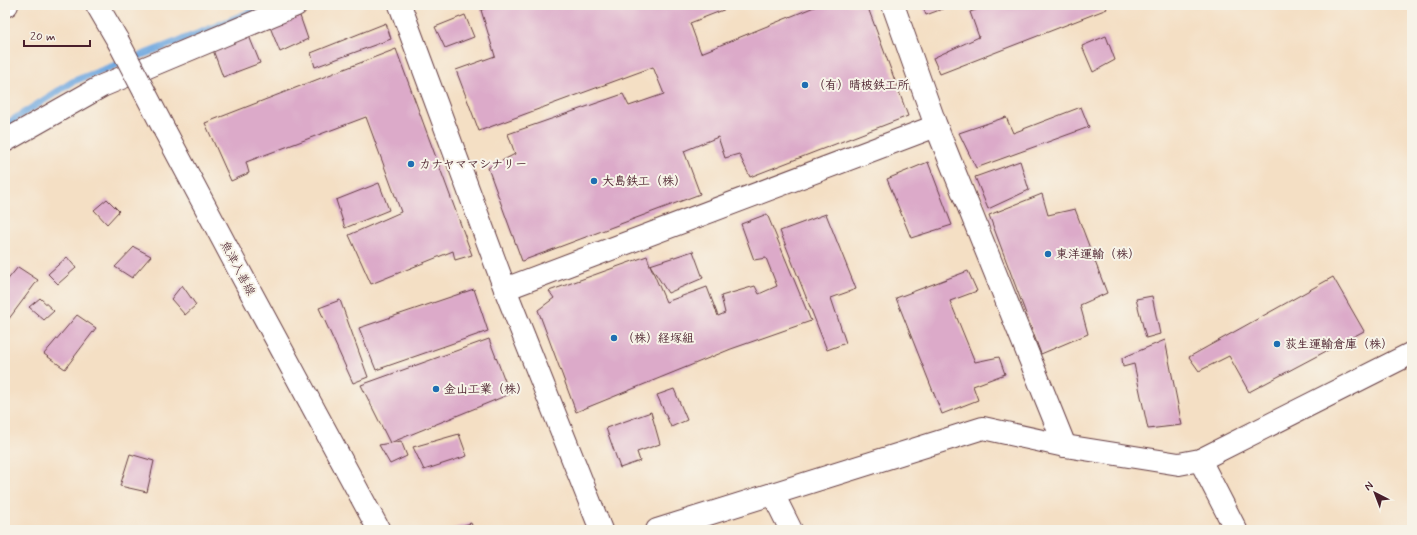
<svg xmlns="http://www.w3.org/2000/svg" width="1417" height="535" viewBox="0 0 1417 535" font-family="Mynerve,'Klee One',sans-serif">
<rect width="100%" height="100%" fill="#f7f3e8"/>
<filter id="ink" filterUnits="userSpaceOnUse"><feTurbulence type="fractalNoise" baseFrequency=".025" numOctaves="2"/><feDisplacementMap in="SourceGraphic" scale="8" xChannelSelector="R" yChannelSelector="G"/><feConvolveMatrix kernelMatrix="1 2 1 2 8 2 1 2 1" color-interpolation-filters="sRGB"/></filter>
<filter id="wash" filterUnits="userSpaceOnUse"><feTurbulence type="fractalNoise" baseFrequency=".012" numOctaves="4" result="noise"/><feDisplacementMap in="SourceGraphic" scale="16" xChannelSelector="R" yChannelSelector="G"/><feGaussianBlur stdDeviation="0.9" result="paint"/><feColorMatrix in="noise" values="0 0 0 0 0 0 0 0 0 0 0 0 0 0 0 0 0 1.4 0 .05"/><feComposite in="paint" operator="in"/></filter>
<g filter="url(#wash)">
<rect width="100%" height="100%" fill="#f4dfc4"/>
<g fill="none" stroke-linecap="round" stroke-linejoin="round">
<!-- stream -->
<path stroke="#71a9e0" stroke-width="7" d="M5,125L74,81L202,32L267,5"/>
</g>
<g id="blocks">
<!-- building -->
<g fill="#dcaac9">
<path d="M494,5H736L690,23L701,53L819,5H867L908,116L750,177L739,154L725,158L718,137L684,151L700,194L522,261L488,168L515,154L508,134L623,94L629,106L664,94L653,67L479,131L456,70L495,56L481,10Z"/>
<path d="M922,5H953L926,15Z"/>
<path d="M989,5H1105L1107,9L940,74L933,58L979,37L970,12Z"/>
<path d="M465,15L474,37L445,48L435,27Z"/>
<path d="M300,16L308,39L280,52L270,27Z"/>
<path d="M386,23L391,39L315,67L311,53Z"/>
<path d="M249,36L260,63L223,77L213,50Z"/>
<path d="M1106,36L1115,60L1093,72L1082,46Z"/>
<path d="M396,49L472,255L455,260L453,251L371,284L349,235L401,212L366,117L246,162L249,173L231,181L205,123Z"/>
<path d="M1081,107L1089,127L976,168L959,133L1006,117L1013,133Z"/>
<path d="M1020,161L1029,190L988,209L975,177Z"/>
<path d="M928,162L952,225L911,238L887,179Z"/>
<path d="M379,183L389,210L345,228L336,200Z"/>
<path d="M1042,194L1048,215L1075,209L1107,293L1080,305L1088,334L1041,354L989,215Z"/>
<path d="M107,199L119,211L107,224L94,210Z"/>
<path d="M767,214L811,321L731,349L576,412L538,310L554,298L549,291L647,256L650,265L693,251L703,278L668,293L650,265L666,302L707,287L718,316L725,313L721,296L755,286L759,294L777,286L766,258L754,260L741,224Z"/>
<path d="M826,214L856,289L831,298L846,343L827,350L780,231Z"/>
<path d="M134,247L151,256L132,278L115,267Z"/>
<path d="M67,257L76,268L58,284L48,274Z"/>
<path d="M18,267L38,280L8,320L5,317V283Z"/>
<path d="M968,271L977,291L950,301L975,362L999,357L1005,374L973,386L978,400L942,414L896,298Z"/>
<path d="M1333,277L1364,331L1249,392L1229,356L1199,371L1189,357Z"/>
<path d="M182,285L196,305L185,315L171,299Z"/>
<path d="M474,289L488,331L376,370L359,328Z"/>
<path d="M1152,296L1160,334L1146,338L1136,299Z"/>
<path d="M40,298L54,311L44,320L29,307Z"/>
<path d="M340,300L368,377L353,383L319,308Z"/>
<path d="M77,315L96,328L65,369L44,354Z"/>
<path d="M489,339L510,394L390,443L361,385Z"/>
<path d="M1165,340L1182,425L1148,429L1134,364L1123,367L1122,358Z"/>
<path d="M674,389L687,420L671,427L657,395Z"/>
<path d="M651,412L660,444L637,452L640,461L620,468L606,428Z"/>
<path d="M459,434L467,456L424,470L413,447Z"/>
<path d="M401,441L407,456L390,464L379,445Z"/>
<path d="M130,454L154,461L147,492L120,486Z"/>
<path d="M471,523L474,530H448Z"/>
</g>
</g>
</g>
<g filter="url(#ink)">
<use href="#blocks" fill-opacity="0" stroke="#643c42" stroke-width="1"/>
<g fill="none" stroke-linecap="round" stroke-linejoin="round">
<defs>
<g id="minor">
<path d="M400,5L505,289L601,530"/>
<path d="M893,5L936,126L1065,446"/>
<path d="M5,141L102,86L296,5"/>
<path d="M505,289L936,126"/>
<path d="M1200,460L1236,530"/>
<path d="M773,494L791,530"/>
<path d="M657,530L983,428L1065,446L1179,464L1200,460L1412,353"/>
</g>
<path id="tertiary" d="M5,6L7,5"/>
<g id="secondary">
<path d="M97,5L118,41"/>
<path d="M165,131L241,274L379,530"/>
</g>
</defs>
<!-- minor casing -->
<use href="#minor" stroke="#643c42" stroke-width="24"/>
<!-- tertiary casing -->
<use href="#tertiary" stroke="#643c42" stroke-width="24"/>
<!-- secondary casing -->
<use href="#secondary" stroke="#643c42" stroke-width="24"/>
<!-- minor -->
<use href="#minor" stroke="#fff" stroke-width="22"/>
<!-- tertiary -->
<use href="#tertiary" stroke="#fff" stroke-width="22"/>
<!-- secondary -->
<use href="#secondary" stroke="#fff" stroke-width="22"/>
<defs>
<path id="secondary-bridge" d="M118,41L165,131"/>
</defs>
<!-- secondary-bridge casing -->
<use href="#secondary-bridge" stroke="#643c42" stroke-width="24" stroke-linecap="butt"/>
<!-- secondary-bridge -->
<use href="#secondary-bridge" stroke="#fff" stroke-width="22"/>
</g>
</g>
<!-- markers -->
<g fill="#1f6fb2" stroke="#f7f3e8" stroke-width="1.5">
<circle cx="805" cy="85" r="4"/>
<circle cx="411" cy="164" r="4"/>
<circle cx="594" cy="181" r="4"/>
<circle cx="1048" cy="254" r="4"/>
<circle cx="614" cy="338" r="4"/>
<circle cx="1277" cy="344" r="4"/>
<circle cx="436" cy="389" r="4"/>
</g>
<g text-anchor="middle" stroke-width="4" stroke-linejoin="round" paint-order="stroke">
<!-- poi labels -->
<g font-size="12" font-weight="bold" fill="#4a1f2b" stroke="#f7f3e8" text-anchor="start">
<text x="813" y="89">（有）晴柀鉄工所</text>
<text x="419" y="168">カナヤママシナリー</text>
<text x="602" y="185">大島鉄工（株）</text>
<text x="1056" y="258">東洋運輸（株）</text>
<text x="622" y="342">（株）経塚組</text>
<text x="1285" y="348">荻生運輸倉庫（株）</text>
<text x="444" y="393">金山工業（株）</text>
</g>
<!-- street labels -->
<g font-size="12" fill="#4a1f2b" stroke="#f7f3e8">
<text transform="translate(238 268) rotate(62)" y="4">魚津入善線</text>
</g>
</g>
<!-- margin -->
<rect width="1417" height="535" fill="none" stroke="#f7f3e8" stroke-width="20"/>
<!-- north arrow -->
<g transform="translate(1375 493) rotate(318)" stroke="#f7f3e8" stroke-width="3" paint-order="stroke">
<path d="M0-3L7 15L0 10L-7 15Z" fill="#4a1f2b"/>
<text y="-6" font-size="11" font-weight="bold" text-anchor="middle" fill="#4a1f2b">N</text>
</g>
<!-- scale -->
<path d="M24 40v6h66v-6" fill="none" stroke="#4a1f2b" stroke-width="2"/>
<text x="30" y="40" font-size="12" fill="#4a1f2b" stroke="#f7f3e8" stroke-width="3" paint-order="stroke">20 m</text>
</svg>
